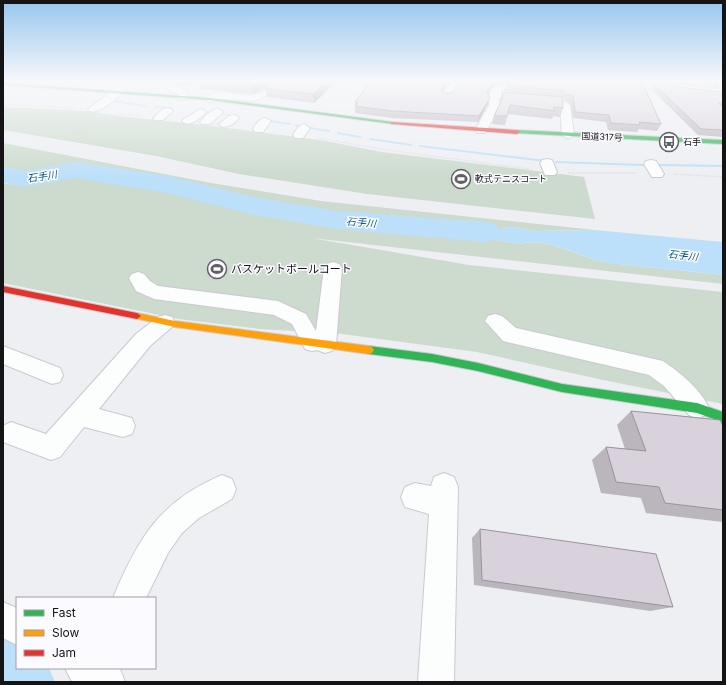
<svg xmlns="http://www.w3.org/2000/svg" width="726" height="685" viewBox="0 0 726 685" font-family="Inter,'Noto Sans JP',sans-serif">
<rect width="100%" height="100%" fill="#eeeff3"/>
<!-- green -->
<g fill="#ccdbce">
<path d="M3,107L88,111L119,116L204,125L320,140L382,152L584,177L595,219L367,194L239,174L156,156L3,130Z"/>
<path d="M3,143L211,183L321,201L595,230L535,231L510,227L496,230L442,225L430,228L519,244C547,236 577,257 605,262C644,268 684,270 723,275V284L311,238L469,265L723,292V404L603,380L477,352L342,334L260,329L179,319L3,283V183L13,185L3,182Z"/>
</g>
<!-- water -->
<path fill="#bde0fa" d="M442,225L496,230L510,227L535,231L595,230L723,242V275C684,270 644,268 605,262C578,257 547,236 519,244L429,228Z"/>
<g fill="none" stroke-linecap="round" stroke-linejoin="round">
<!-- stream -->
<g fill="#bde0fa" fill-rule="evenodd">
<path d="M118,95L121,96L117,100L149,106L147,107L113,102V100Z"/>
<path d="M154,106L172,107L174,108L172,109L155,108Z"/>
<path d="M217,112L231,115L229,116L216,113Z"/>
<path d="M270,120L290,123L292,124L290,125L269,122V120Z"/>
<path d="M296,124L306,126L304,127L295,126V124Z"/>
<path d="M310,127L329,130L331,131L329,132L311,129H310Z"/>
<path d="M338,132L360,136L362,137L360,138L337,134V132Z"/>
<path d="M371,138L411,144L413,145L411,146L370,140L369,139Z"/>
<path d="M419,145L546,160L548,161L546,162L420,147H419Z"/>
<path d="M555,161L644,164L646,165L644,166L557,163H555Z"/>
<path d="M659,164L723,165V167L661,166H659Z"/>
</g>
<!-- river -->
<g fill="#bde0fa" fill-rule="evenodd">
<path d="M76,162L169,176L249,196L337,211L486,222L497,225L502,232L497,239L486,242L337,229L249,214L168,193L76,178L25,187L3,182V166L25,171Z"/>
<path d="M3,636L17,642V668H49L55,682H3Z"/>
</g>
<defs>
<g id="street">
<path d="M122,82H132C124,92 102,115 89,111L88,109L103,98Z"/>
<path d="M154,82H166L187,91L188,97L187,99H179L178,94Z"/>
<path d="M282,82H294L255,101L221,99L210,102L205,99C216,86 239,97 253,95C263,93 273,86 282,82Z"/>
<path d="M452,82H462L450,98H442L441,96Z"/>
<path d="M620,82H647L723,90V96L625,85Z"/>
<path d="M503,83L508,86L501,92L530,95L535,98L530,101L498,98L500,104L487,130L485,133H477L475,130L490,104L487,99L493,88Z"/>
<path d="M565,102L570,105L574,135L568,139L562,135L560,105Z"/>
<path d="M167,108L171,109L173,111L163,120H155L153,118L163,109Z"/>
<path d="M200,109L204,110L206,112C200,118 192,126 184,123L182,121L184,119Z"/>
<path d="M217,109L221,110L223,112L210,124H202L200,122C204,117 211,110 217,109Z"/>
<path d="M233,115L237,116L239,118C234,124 228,128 221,126L219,124L229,116Z"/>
<path d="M265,118L271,121L263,132H255L253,129C256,124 259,119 265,118Z"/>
<path d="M304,124L310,128L303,138H295L293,135C296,130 298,126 304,124Z"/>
<path d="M547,159L552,160L557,172L555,175H545L540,163L542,160Z"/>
<path d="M651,160L656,161L664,174L662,177H652L644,164L646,161Z"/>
<path d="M333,262L339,264L342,268L336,345L332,351L325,353L317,350L312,351L305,349L292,324L274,315L154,299L136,291L129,278L132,274L138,272L144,274L150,281L158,286L278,301L306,314L316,331L324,268L327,264Z"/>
<path d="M495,314L502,316L516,328L663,361C680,373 700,388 709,408L705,415L697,419L689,415L664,386L649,375L503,341L485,321L488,316Z"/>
<path d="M165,315L172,317L175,322L172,327L150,346L99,409L132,418L135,426L132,434L123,437L84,427L60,457L51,460L3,442V426L11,422L46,434L136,334L158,317Z"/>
<path d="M3,346L60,368L63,375L60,382L52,384L3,364Z"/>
<path d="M444,473L454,477L458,487L454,682H418L429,514L405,507L401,497L405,487L415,483L431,486L434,477Z"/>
<path d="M222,475L232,479L236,489L232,499L199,518L182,533L168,553L146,598H113C138,538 160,501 222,475Z"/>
<path d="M3,602L17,608V645L3,638Z"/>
<path d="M65,668H117L120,669L125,682H73L71,680Z"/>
</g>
<g id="fast">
<path d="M3,83L210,98L393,122L395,123L393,124L210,100L3,85Z"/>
<path d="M517,130L723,140V144L515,133L514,132Z"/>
<path d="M369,346L432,354L478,363L562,384L697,403L723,412V422L697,413L562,392L478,371L432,362L369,354L366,353L364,350L366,347Z"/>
</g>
<path id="slow" d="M137,313L175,321L369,346L372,347L374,350L372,353L369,354L175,327L134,318L133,316L134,314Z"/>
<g id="jam">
<path d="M393,122L517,130L520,132L517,134L391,124V122Z"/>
<path d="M3,286L137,313L141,316L137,319L3,292Z"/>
</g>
</defs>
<!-- street casing -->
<use href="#street" stroke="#c9cacd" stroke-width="2"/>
<!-- fast casing -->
<use href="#fast" stroke="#c9cacd" stroke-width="2"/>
<!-- slow casing -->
<use href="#slow" stroke="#c9cacd" stroke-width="2"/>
<!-- jam casing -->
<use href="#jam" stroke="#c9cacd" stroke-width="2"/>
<!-- path -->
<g stroke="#cdcdce" stroke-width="1.5" stroke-dasharray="0.5 1.5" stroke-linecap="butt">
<path d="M3,105L77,108"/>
<path d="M118,114L143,116"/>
<path d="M76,134L95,124"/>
<path d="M318,138L387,150L529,169"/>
<path d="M568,173H637"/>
<path d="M674,174L723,177"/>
</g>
<!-- street -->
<use href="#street" fill="#fcfdfd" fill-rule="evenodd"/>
<!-- fast -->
<use href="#fast" fill="#30b455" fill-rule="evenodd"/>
<!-- slow -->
<use href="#slow" fill="#ff9f0a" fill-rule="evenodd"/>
<!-- jam -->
<use href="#jam" fill="#e5322d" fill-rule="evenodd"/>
</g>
<!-- wall -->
<g fill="#bbb5bd">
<path d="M144,82H153V83Z"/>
<path d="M169,82H196L181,86Z"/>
<path d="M199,82H336L314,103L267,97L265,88L253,94L201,89Z"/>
<path d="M370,82H450L442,92L443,93H451L459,82H638L661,124L657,131L639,129L637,132L608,130L606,122L573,118L570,103L564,101L562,98L563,108L560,117L553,116L552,119L508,114L505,125L492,124L494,116L501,102L500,100L502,92L547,96L505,91L507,84L504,82L492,87L488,94V104L478,122L392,118L355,113V102Z"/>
<path d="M653,82H722L718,88Z"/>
<path d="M654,84L723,92V137L698,135L651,89Z"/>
<path d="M631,411L723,426V522L646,513L641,498L601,493L592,460L606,447L625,449L617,425Z"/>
<path d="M480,529L673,607L650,611L474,585L472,538Z"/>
</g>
<!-- shaded-wall -->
<g fill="#98939a">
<path d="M180,82H196L181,86Z"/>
<path d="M258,82H279L253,94L251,85Z"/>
<path d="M326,82H336L314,103L313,94Z"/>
<path d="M447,82H450L440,95L441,89Z"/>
<path d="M493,82H504L492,87L486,98L487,92Z"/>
<path d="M490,98L488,104L478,122L479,116Z"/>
</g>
<!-- building -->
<g fill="#d9d2dc" stroke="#98939a">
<path d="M216,82H258L251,85Z"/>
<path d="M279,82H326L313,94L265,88Z"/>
<path d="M370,82H447L441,89L443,93H451L459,82H493L487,92L490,98L479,116L392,111L355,106L358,103L355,102Z"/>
<path d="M509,82H642L661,124L639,122L640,125L611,123L609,115L575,112L573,96L566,94L565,91L506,85Z"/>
<path d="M654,84L723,92V103H719L723,108V130L701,129Z"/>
<path d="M502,92L562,97L563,108L553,107L555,111L510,105L507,116H494L503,97Z"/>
<path d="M631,411L720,420L723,426V510L665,503L659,487L616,482L606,447L646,451Z"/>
<path d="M480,529L656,554L673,607L482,580Z"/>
</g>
<!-- sky -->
<linearGradient id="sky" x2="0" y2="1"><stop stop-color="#97c6ef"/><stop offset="0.46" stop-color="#f7f8fa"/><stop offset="1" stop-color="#f7f8fa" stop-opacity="0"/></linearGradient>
<rect width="726" height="177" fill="url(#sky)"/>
<!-- icons -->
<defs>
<symbol id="bus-ring" viewBox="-11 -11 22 22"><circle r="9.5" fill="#fbfbff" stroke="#606163" stroke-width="1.5"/><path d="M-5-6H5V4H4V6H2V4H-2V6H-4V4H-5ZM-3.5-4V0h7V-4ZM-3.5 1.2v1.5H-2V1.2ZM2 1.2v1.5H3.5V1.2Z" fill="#606163"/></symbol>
<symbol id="stadium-ring" viewBox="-11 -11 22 22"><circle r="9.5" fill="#fbfbff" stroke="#606163" stroke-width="1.5"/><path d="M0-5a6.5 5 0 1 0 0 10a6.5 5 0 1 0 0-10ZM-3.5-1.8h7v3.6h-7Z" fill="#606163"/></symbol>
</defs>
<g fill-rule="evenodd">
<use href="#bus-ring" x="658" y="131" width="22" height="22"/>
<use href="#stadium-ring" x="450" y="168" width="22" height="22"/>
<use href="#stadium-ring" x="206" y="258" width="22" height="22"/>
</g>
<g text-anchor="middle" stroke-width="3" stroke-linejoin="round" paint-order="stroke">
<!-- far-street labels -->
<g font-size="9" fill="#141416" stroke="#fbfbff">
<text transform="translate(602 137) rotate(3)" y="3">国道317号</text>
</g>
<!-- far-poi labels -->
<g font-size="9" fill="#141416" stroke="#fbfbff" text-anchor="start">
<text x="683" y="145">石手</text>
<text x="475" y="182">軟式テニスコート</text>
</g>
<!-- far-water labels -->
<g font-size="10" font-style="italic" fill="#015884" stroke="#fbfbff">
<text transform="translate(42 176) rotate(-9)" y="4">石手川</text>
<text transform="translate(361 222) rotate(5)" y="4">石手川</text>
<text transform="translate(683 255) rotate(7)" y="4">石手川</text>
</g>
<!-- poi labels -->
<g font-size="11" fill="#141416" stroke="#fbfbff" text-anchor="start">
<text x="231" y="273">バスケットボールコート</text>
</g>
</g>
<!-- border -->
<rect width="726" height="685" fill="none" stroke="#141416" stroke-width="8"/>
<!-- legend -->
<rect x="16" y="597" width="140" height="72" fill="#fbfbff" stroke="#9f9fa2"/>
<rect x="24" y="610" width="20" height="6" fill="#30b455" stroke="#9f9fa2"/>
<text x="52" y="617" font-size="12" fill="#141416">Fast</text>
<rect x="24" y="630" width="20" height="6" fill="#ff9f0a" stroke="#9f9fa2"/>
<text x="52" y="637" font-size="12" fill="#141416">Slow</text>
<rect x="24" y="650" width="20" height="6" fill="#e5322d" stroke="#9f9fa2"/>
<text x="52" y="657" font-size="12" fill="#141416">Jam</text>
</svg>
